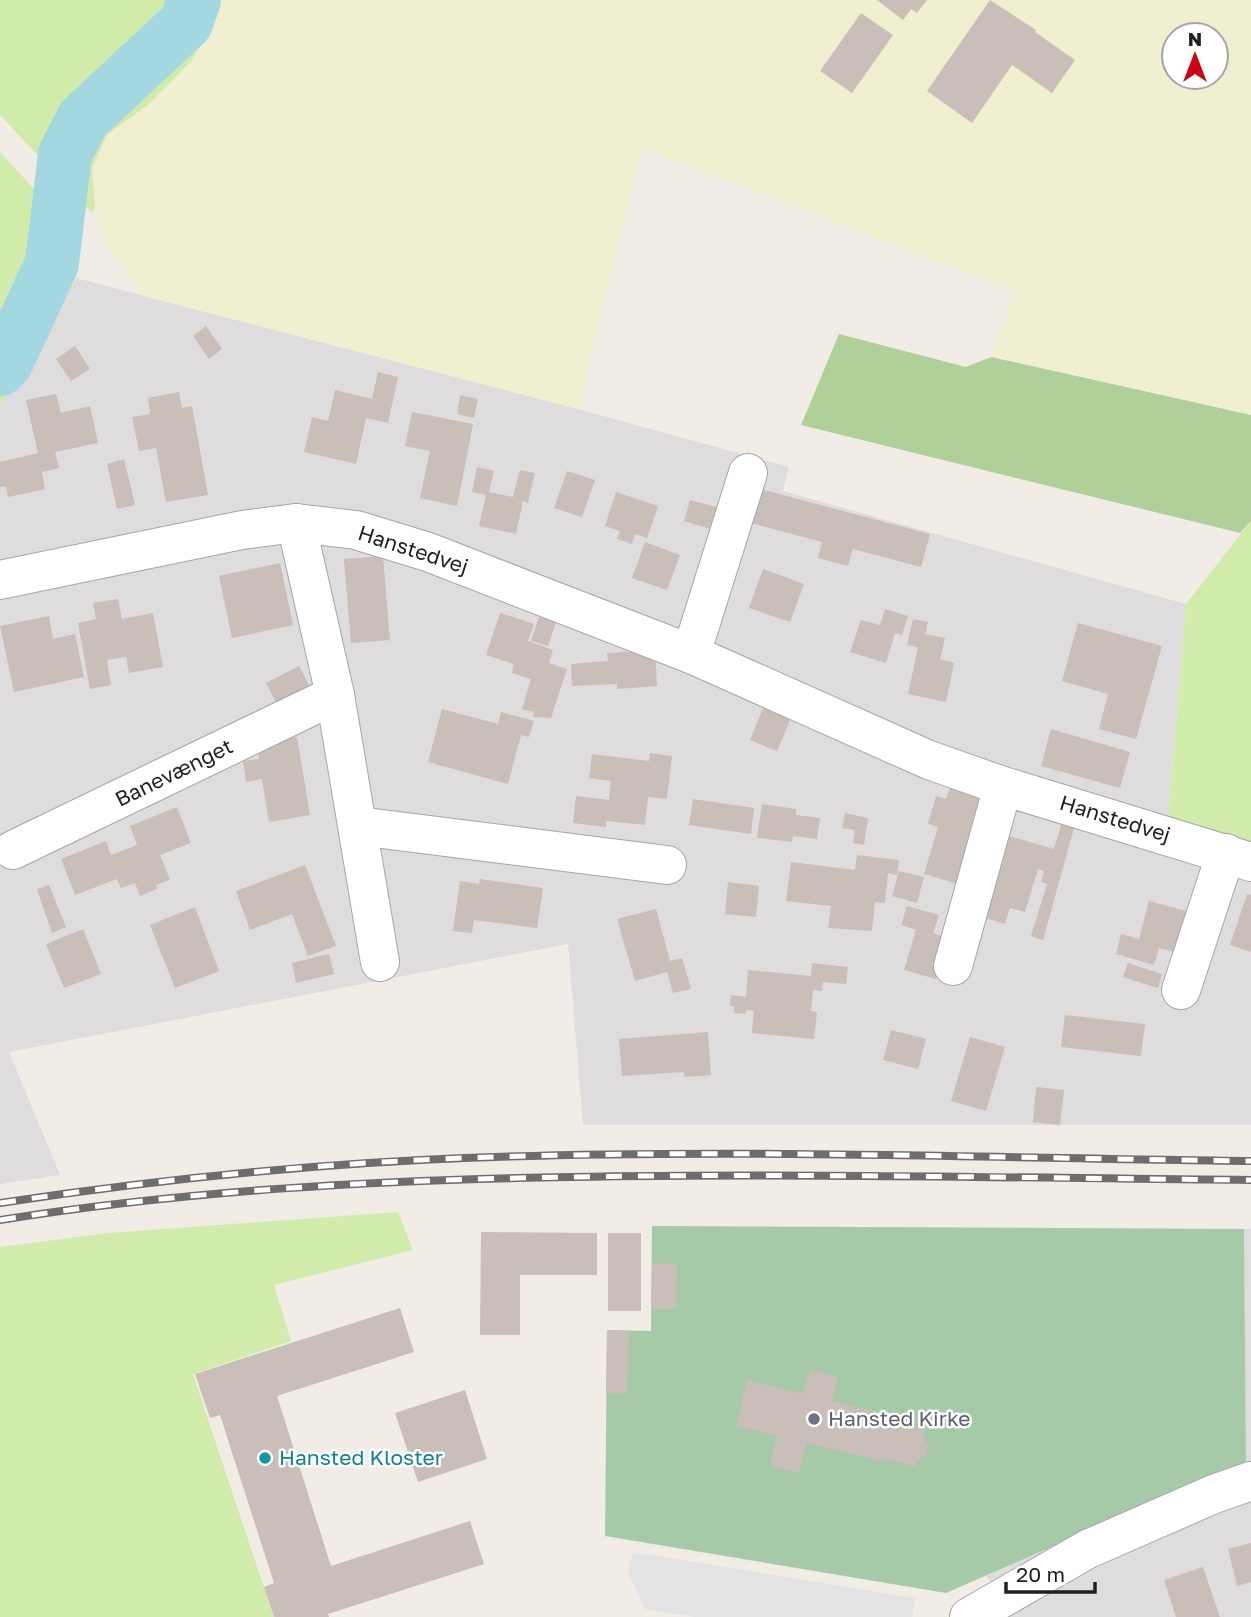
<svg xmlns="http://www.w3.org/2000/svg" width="1251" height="1617" viewBox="0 0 1251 1617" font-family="'Golos Text',sans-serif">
<rect width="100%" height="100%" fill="#f1ece5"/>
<!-- residential -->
<g fill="#dedcdd">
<path d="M76,278L578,409L789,467L783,491L1186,604L1168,819L1251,846V1125H583L568,944L9,1052L60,1175L0,1184V405Z"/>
<path d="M1244,1229H1251V1617H1010L986,1575L1246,1462Z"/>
</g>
<!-- farmland -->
<path fill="#f0efd0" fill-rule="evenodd" d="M210,0H1251V415L991,357L1016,292L642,148L578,409L143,296L109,249L95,208L92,168L107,135L149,104L194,58ZM1174,35H1216V77H1174Z"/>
<!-- grass -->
<g fill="#d1ecaa">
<path d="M0,0H210L194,58L149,104L107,135L92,168L95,208L92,213L0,115Z"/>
<path d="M0,152L43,199L76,278L0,405Z"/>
<path d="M1251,521V846L1168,820L1186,604Z"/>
<path d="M398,1212L413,1250L274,1285L291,1341L193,1374L274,1617H0V1247L108,1233Z"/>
</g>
<!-- forest -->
<path fill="#afd199" d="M839,334L966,367L991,357L1251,415V521L1240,533L801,425Z"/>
<!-- cemetery -->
<path fill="#a6caa8" d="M652,1226L1244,1229L1246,1462L946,1593L605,1536L607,1330L651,1331Z"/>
<!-- parking -->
<path fill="#e3e3e3" d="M633,1552L915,1598L912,1617H695L645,1609L628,1572Z"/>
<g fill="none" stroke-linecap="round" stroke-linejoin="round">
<!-- river -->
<path stroke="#a4d8e0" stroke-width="54" d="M0,369L7,361L52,263L65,154L83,119L186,23L194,0"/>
</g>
<!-- building -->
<g fill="#c9beb8">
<path d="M877,0H927L917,13L911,9L903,20Z"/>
<path d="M990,0L1036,30L1035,32L1075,60L1052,93L1012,65L972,123L927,91Z"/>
<path d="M861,13L893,35L852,93L820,71Z"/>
<path d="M206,326L222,349L209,359L193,336Z"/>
<path d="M75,346L90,369L71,381L56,359Z"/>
<path d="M378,372L398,377L388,423L366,418L356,464L304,452L312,417L328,421L335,390L372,399Z"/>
<path d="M179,392L182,408L192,406L208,495L166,502L156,448L139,451L132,417L150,414L148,398Z"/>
<path d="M56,394L61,413L90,406L98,443L55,452L59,468L42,472L45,489L8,497L6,486L0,487V462L38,453L26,400Z"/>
<path d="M460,395L478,399L474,418L457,414Z"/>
<path d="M412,412L473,424L457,506L420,498L430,451L405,446Z"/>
<path d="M124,459L135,505L117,509L107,464Z"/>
<path d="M477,467L494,471L489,492L513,497L520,470L535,473L528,503L523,501L516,534L479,526L486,495L472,492Z"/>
<path d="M567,471L595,480L582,517L554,508Z"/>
<path d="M760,489L930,534L921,567L853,549L848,566L818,558L822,542L751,523Z"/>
<path d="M616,492L658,506L647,538L635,534L632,544L617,539L620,531L605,526Z"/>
<path d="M690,500L720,508L714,530L684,521Z"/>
<path d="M645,542L680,555L667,590L632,578Z"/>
<path d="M383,556L390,640L351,643L344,559Z"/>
<path d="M280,563L293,625L232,638L219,576Z"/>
<path d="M763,569L804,584L790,622L749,608Z"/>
<path d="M118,599L122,619L153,613L163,667L129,673L126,657L107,660L111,685L90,689L78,623L96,619L93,603Z"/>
<path d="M885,609L908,616L902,635L895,633L886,663L850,652L861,620L880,625Z"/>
<path d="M500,613L534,624L528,641L553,650L549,663L567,669L551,718L533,717L534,712L522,709L531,679L512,673L514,664L486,655Z"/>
<path d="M49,616L53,639L75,634L84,677L14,692L0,626Z"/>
<path d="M539,617L556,622L548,646L531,641Z"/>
<path d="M913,619L928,622L925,634L945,638L940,659L954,663L946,702L908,694L918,647L907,645Z"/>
<path d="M1078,623L1162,646L1136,739L1099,729L1108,694L1062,681Z"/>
<path d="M655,650L657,686L617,689V684L572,686L571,664L608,661L607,653Z"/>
<path d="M299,666L311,689L278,706L266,683Z"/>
<path d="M764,706L791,718L777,751L750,740Z"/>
<path d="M442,709L498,724L501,712L534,721L529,737L521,735L508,784L428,762Z"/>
<path d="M1051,729L1130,752L1120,788L1041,766Z"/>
<path d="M297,737L310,815L269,822L262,779L246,782L243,761L259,759L257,743Z"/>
<path d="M650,753L672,756L667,799L648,797L645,825L606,821V827L573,823L576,796L609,800L611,781L589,778L592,754L649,761Z"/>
<path d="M950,788L983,798L958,884L924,874L938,827L928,824L936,796L946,799Z"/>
<path d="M693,799L754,808L751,834L689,825Z"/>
<path d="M762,804L796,809V815L820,818L817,839L793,836L792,842L757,838Z"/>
<path d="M177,807L191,843L160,855L170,880L156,885L157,889L140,896L135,883L121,888L117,879L75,895L61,859L106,841L111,855L137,845L130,826Z"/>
<path d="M845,813L868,818L864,845L853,843L855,830L842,828Z"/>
<path d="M1061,825L1074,828L1043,940L1031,936L1047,884L1041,882L1044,871L1038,869L1025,912L1010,908L1005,924L985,918L1009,836L1054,849Z"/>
<path d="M857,855L899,860L897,875L888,873L885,903L875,902L872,931L828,928L831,906L786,901L791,862L855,870Z"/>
<path d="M305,865L336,946L308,956L292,914L250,930L236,891Z"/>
<path d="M899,871L924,877L917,903L892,896Z"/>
<path d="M480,879L543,888L537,928L474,920L472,933L453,931L460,881L479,884Z"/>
<path d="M728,882L759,886L756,917L725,914Z"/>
<path d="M49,885L66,927L52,933L37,889Z"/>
<path d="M1247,894L1251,895V952L1230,945Z"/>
<path d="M1149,901L1193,913L1182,954L1159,948L1154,965L1116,954L1121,934L1139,939Z"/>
<path d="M907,906L939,915L933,933L948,938L936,979L904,970L916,930L901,925Z"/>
<path d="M195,907L219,971L175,988L150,925Z"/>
<path d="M656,909L670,961L682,958L691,989L673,993L667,972L635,981L617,919Z"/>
<path d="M83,929L101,974L64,988L46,944Z"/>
<path d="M329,954L334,974L296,983L292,963Z"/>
<path d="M812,963L848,967L846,984L823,982L822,991L813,990L811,1011L817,1012L814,1039L752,1033L754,1011L746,1010L745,1014L734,1013V1006H730L731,995L746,997L748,970L811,976Z"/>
<path d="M1128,963L1162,974L1158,988L1123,977Z"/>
<path d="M1065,1015L1145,1024L1141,1056L1061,1047Z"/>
<path d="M891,1030L926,1039L918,1069L883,1060Z"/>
<path d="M708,1032L711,1075L684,1077V1072L622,1076L619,1039Z"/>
<path d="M970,1037L1005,1047L986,1111L951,1101Z"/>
<path d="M1036,1087L1064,1090L1060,1125L1033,1122Z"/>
<path d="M481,1232L597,1233V1275H520V1335H480Z"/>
<rect x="608" y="1233" width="33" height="78"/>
<path d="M652,1263L677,1264L676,1309H651Z"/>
<path d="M400,1308L414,1352L277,1396L331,1566L470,1521L484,1564L328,1614L329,1617H274L264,1587L274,1583L220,1415L210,1418L195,1374Z"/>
<path d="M607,1330L629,1331L627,1394L606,1393Z"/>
<path d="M810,1370L838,1377L832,1401L892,1416L890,1422L925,1430L923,1437L929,1446L926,1455L917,1460L916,1467L881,1458V1461L807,1443L799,1473L770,1466L776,1436L736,1426L747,1380L803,1394Z"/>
<path d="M465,1390L487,1459L418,1482L395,1413Z"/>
<path d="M1251,1543V1582L1237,1586L1228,1549Z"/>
<path d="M1203,1567L1220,1617H1176L1164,1580Z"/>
</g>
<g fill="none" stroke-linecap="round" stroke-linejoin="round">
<defs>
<g id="minor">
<path d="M296,523L335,695L380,962"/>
<path d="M0,580L242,530L296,523L356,530L428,552L691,654L929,760L1003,786L1251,862"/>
<path d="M691,654L748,473"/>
<path d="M358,826L667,865"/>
<path d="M13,850L335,695"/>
<path d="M953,966L1003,786"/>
<path d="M1181,990L1226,853"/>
<path d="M969,1617L1088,1549L1214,1494L1251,1481"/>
</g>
</defs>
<!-- minor casing -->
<use href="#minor" stroke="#a6a6a6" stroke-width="40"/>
<!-- minor -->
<use href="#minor" stroke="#fff" stroke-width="38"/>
<defs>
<g id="rail">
<path d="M0,1203C154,1180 308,1164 464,1158C726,1148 989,1158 1251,1161"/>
<path d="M0,1220C189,1190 380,1180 571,1177C798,1173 1024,1178 1251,1180"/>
</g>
</defs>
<!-- rail casing -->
<use href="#rail" stroke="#6d6d6d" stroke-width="8"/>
<!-- rail -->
<use href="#rail" stroke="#fff" stroke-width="5" stroke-dasharray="16" stroke-linecap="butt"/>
</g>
<!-- markers -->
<circle fill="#6b7280" stroke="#fff" stroke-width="2.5" cx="814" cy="1419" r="7"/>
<circle fill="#0f9aa8" stroke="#fff" stroke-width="2.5" cx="265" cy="1458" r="7"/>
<g text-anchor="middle" stroke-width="5" stroke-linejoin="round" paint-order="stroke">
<!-- street labels -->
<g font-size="21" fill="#1f1f1f" stroke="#fff">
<text transform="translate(413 550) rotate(18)" y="7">Hanstedvej</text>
<text transform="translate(174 773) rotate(-26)" y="7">Banevænget</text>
<text transform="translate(1115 819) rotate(17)" y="7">Hanstedvej</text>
</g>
<!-- worship labels -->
<g font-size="21" fill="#5b616d" stroke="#fff" text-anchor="start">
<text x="828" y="1426">Hansted Kirke</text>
</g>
<!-- culture labels -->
<g font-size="21" fill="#0d838f" stroke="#fff" text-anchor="start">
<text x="279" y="1465">Hansted Kloster</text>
</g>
</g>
<!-- north arrow -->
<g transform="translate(1195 56)"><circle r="33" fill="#ffffff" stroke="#a5a5a5" stroke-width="2"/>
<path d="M0-5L12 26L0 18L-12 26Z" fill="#cf0014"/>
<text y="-10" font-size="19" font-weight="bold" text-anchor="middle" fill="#1f1f1f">N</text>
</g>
<!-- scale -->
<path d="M1006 1582v10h89v-10" fill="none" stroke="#1f1f1f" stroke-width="3.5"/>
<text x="1016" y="1582" font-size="21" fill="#1f1f1f" stroke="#ffffff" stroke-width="5" paint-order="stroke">20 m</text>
</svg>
